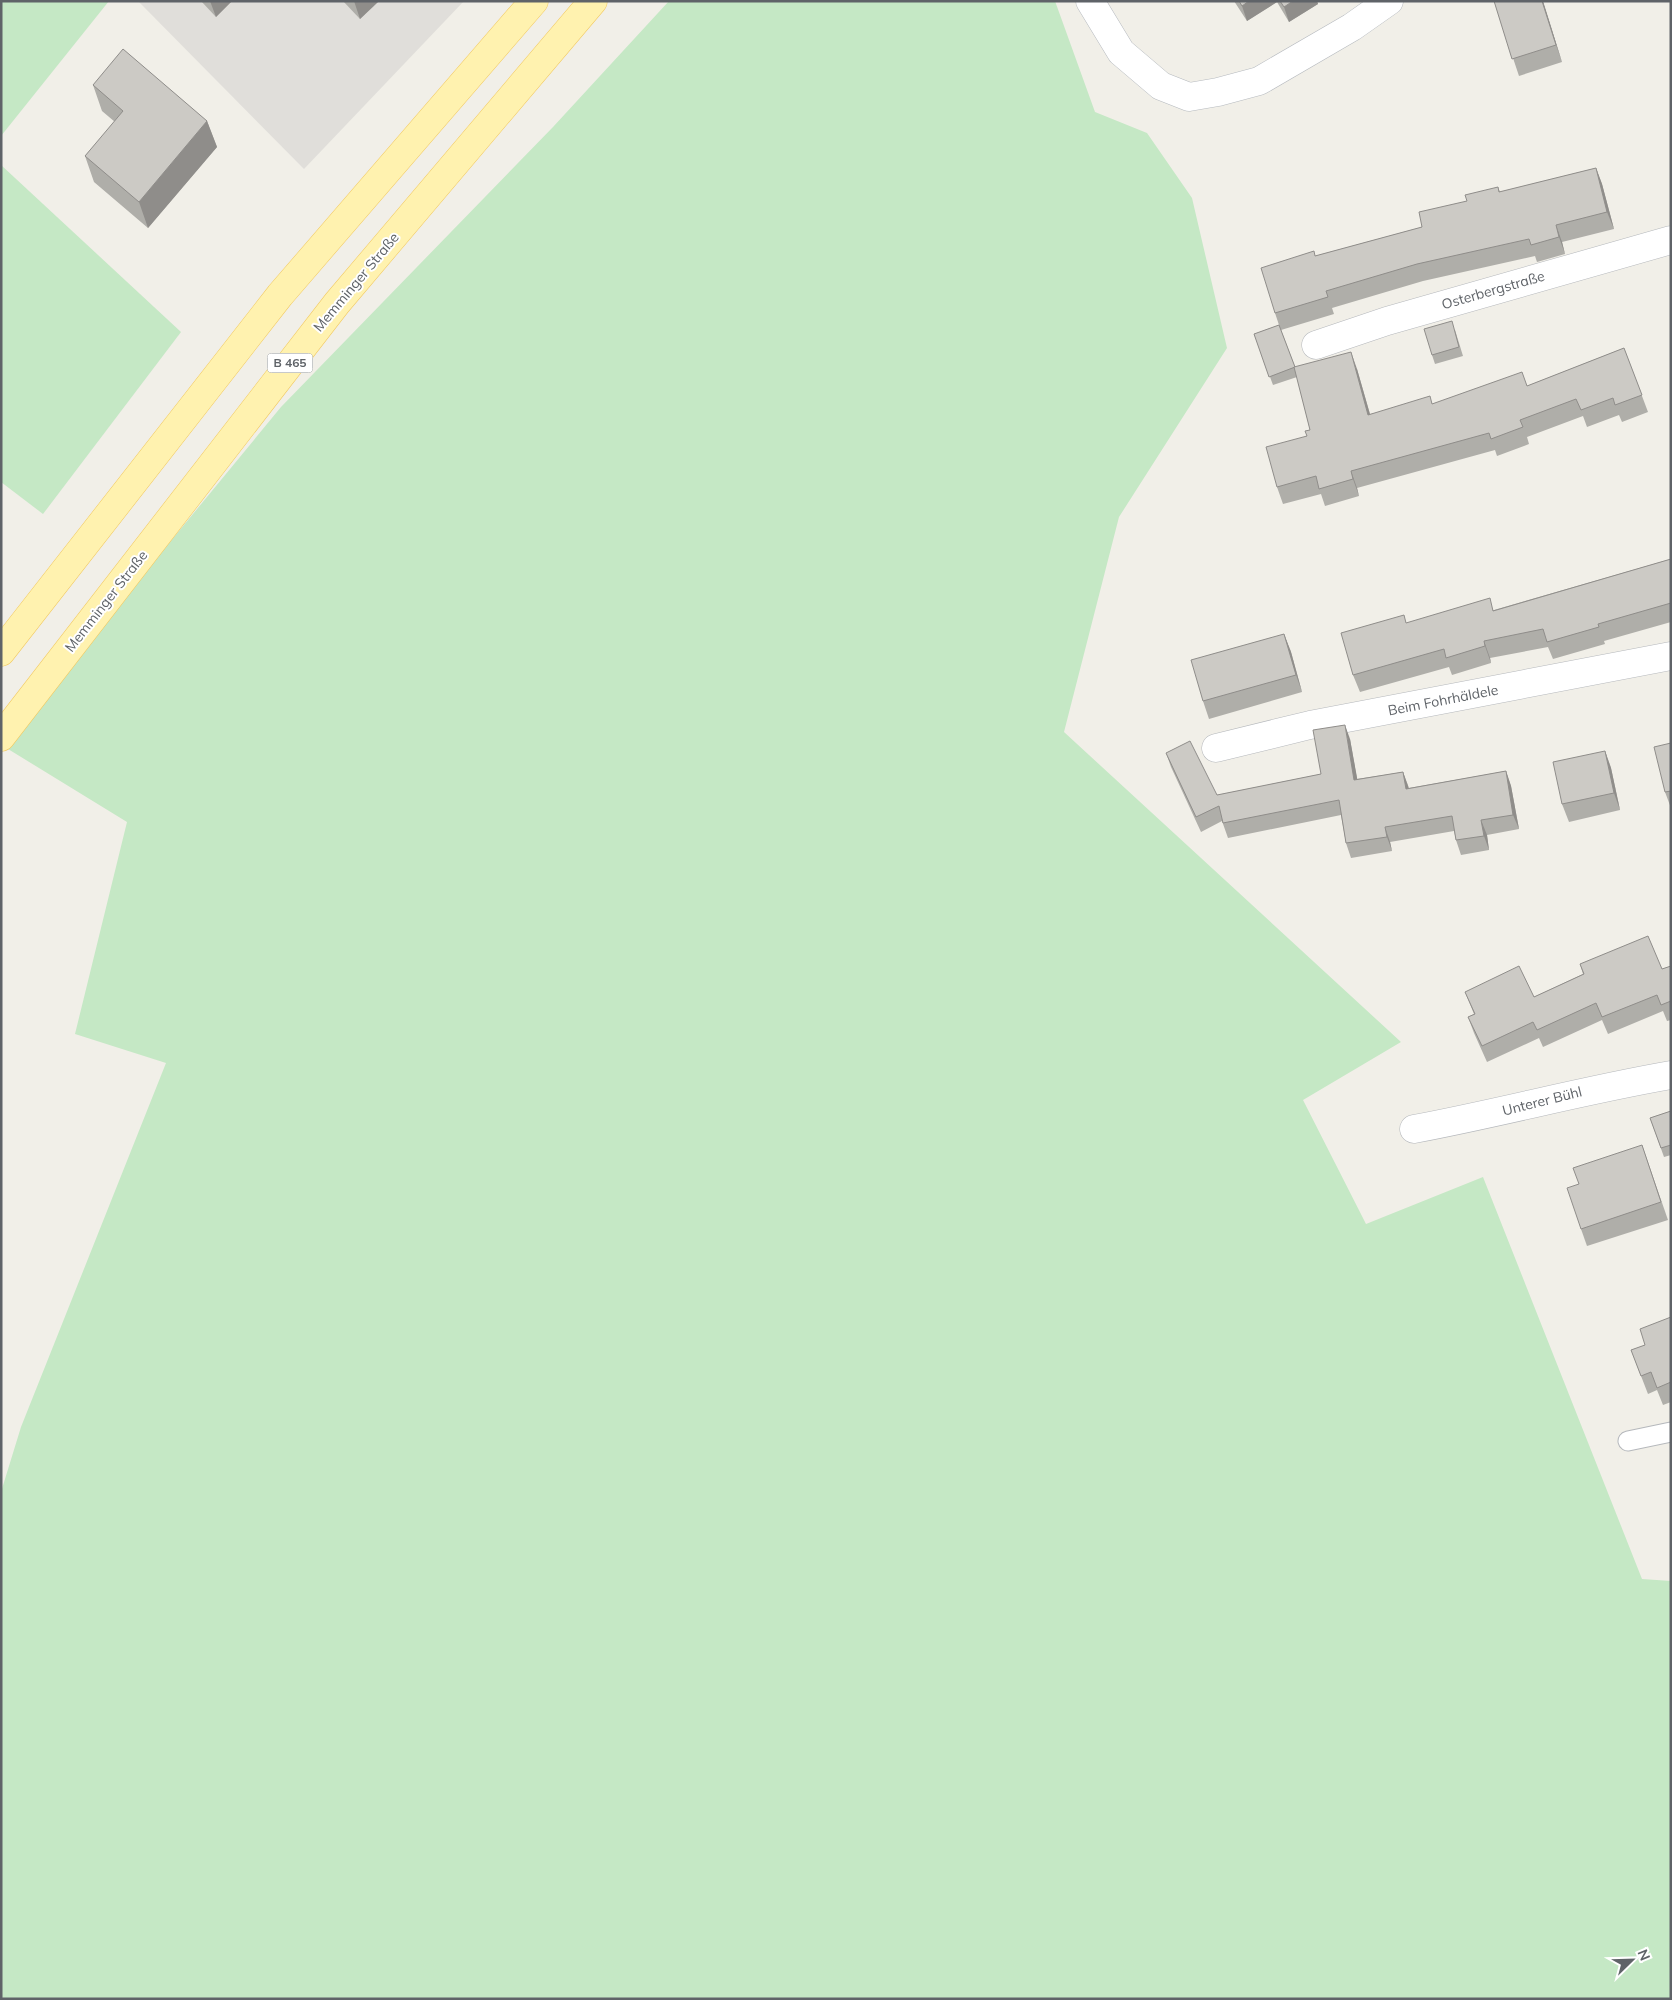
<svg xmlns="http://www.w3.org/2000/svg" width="1672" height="2000" viewBox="0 0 1672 2000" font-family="Mulish,sans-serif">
<rect width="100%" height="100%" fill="#f1efe8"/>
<!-- industrial -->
<path fill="#e0deda" d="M138,1H464L304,169Z"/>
<!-- green -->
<g fill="#c5e8c5">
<path d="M1,1H109L1,136Z"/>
<path d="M669,1H1055L1095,112L1147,133L1192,198L1227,348L1119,517L1064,732L1401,1042L1303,1100L1366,1224L1483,1177L1642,1579L1671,1581V1999H1V1492L21,1427L166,1063L75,1034L127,822L8,749L151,565L281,407L553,127Z"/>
<path d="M1,165L181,332L43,514L1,482Z"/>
</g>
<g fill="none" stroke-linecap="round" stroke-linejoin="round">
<defs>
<path id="service" d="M1628,1441L1671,1432"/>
<g id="minor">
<path d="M1316,345L1387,321L1671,240"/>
<path d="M1216,748L1310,725L1671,656"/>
<path d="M1414,1129C1500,1113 1584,1090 1671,1075"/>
</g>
<path id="secondary" d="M1090,1L1121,52L1161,86L1189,97L1218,92L1259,81L1352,27L1389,1"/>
<g id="primary">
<path d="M1,652L280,295L534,1"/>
<path d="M1,737L337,303L593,1"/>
</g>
</defs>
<!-- service casing -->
<use href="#service" stroke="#b5b8bc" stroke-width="21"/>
<!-- minor casing -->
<use href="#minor" stroke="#b5b8bc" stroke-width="29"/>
<!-- secondary casing -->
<use href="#secondary" stroke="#b6babf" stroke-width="29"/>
<!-- primary casing -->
<use href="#primary" stroke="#f2c960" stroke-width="29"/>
<!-- service -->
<use href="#service" stroke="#fff" stroke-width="19"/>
<!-- minor -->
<use href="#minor" stroke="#fff" stroke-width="28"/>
<!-- secondary -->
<use href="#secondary" stroke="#fff" stroke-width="28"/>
<!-- primary -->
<use href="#primary" stroke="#fff2af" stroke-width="28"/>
</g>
<!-- wall -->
<g fill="#afaea9">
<path d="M201,1H232L216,17Z"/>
<path d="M343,1H379L360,19Z"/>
<path d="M1234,1H1317L1318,4L1289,22L1277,2L1247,21Z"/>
<path d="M1494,1H1546L1543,2L1562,62L1519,76Z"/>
<path d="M93,85L207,121L217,147L148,228L94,182L85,156L115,122L102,111Z"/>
<path d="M1596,168L1602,184L1614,229L1562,242L1565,254L1537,262L1535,256L1423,281L1332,308L1334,314L1281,330L1295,367L1357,369L1370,414L1432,404L1527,386L1624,348L1648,412L1622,422L1619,415L1587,427L1583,416L1527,437L1529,444L1497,456L1495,450L1357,488L1359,496L1325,506L1321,494L1283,504L1277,487L1310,430L1297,377L1273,385L1254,334L1279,325L1275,313L1315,256L1422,227L1467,201L1498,187L1500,192Z"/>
<path d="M1455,330L1463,356L1435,364L1432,355Z"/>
<path d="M1671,559V622L1604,641L1605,644L1553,659L1548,647L1490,658L1491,663L1452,675L1449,667L1360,692L1353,675L1407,623L1494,610Z"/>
<path d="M1284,634L1291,652L1302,692L1209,719L1203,701Z"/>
<path d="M1350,739L1357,779L1403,772L1409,788L1506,771L1511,786L1519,829L1487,835L1489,850L1461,855L1456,840L1454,831L1390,842L1392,851L1351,858L1346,843L1341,815L1228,838L1222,821L1201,832L1171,767L1166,753L1217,795L1321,774Z"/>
<path d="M1671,743V808L1665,792Z"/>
<path d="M1605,751L1611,768L1620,810L1569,822L1562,804Z"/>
<path d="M1580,964L1662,969L1671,966V1020L1667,1021L1663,1011L1608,1034L1602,1020L1543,1047L1539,1038L1487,1062L1474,1033L1468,1017L1474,1014L1465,992L1534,997L1583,974Z"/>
<path d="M1671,1111V1155L1664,1157L1650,1118Z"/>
<path d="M1642,1145L1668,1220L1587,1246L1581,1229Z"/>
<path d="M1671,1317V1402L1663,1405L1657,1390L1648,1394L1631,1350L1645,1345Z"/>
</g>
<!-- shaded-wall -->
<g fill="#8f8d8a">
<path d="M210,1H232L216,17Z"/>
<path d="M354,1H379L360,19Z"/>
<path d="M1249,1H1277V2L1247,21L1242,6Z"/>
<path d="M1293,1H1317L1318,4L1289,22L1284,7Z"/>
<path d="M1542,1H1543L1562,62L1556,45Z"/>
<path d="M207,121L217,147L148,228L139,202Z"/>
<path d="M1596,168L1602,184L1614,229L1607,212Z"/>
<path d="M1556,225L1562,242L1565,254L1559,237Z"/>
<path d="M1351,352L1357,369L1375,432L1368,415Z"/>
<path d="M1351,471L1357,488L1359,496L1353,479Z"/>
<path d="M1284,634L1291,652L1302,692L1296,675Z"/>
<path d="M1484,641L1490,658L1491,663L1485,646Z"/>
<path d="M1345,725L1350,739L1360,794L1354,780Z"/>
<path d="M1605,751L1611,768L1620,810L1614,793Z"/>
<path d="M1506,771L1511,786L1519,829L1513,815Z"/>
<path d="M1403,772L1408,786L1411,803L1406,789Z"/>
<path d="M1481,820L1487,835L1489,850L1484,836Z"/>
<path d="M1385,827L1390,842L1392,851L1387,837Z"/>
</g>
<!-- building -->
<g fill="#cccac5" stroke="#8f8d8a">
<path d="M1239,1H1249L1242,6Z"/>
<path d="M1280,1H1293L1284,7Z"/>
<path d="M1494,1H1542L1556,45L1512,59Z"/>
<path d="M123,49L207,121L139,202L85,156L123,111L93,85Z"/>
<path d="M1596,168L1607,212L1556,225L1559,237L1531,245L1529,239L1417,264L1326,291L1328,297L1275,313L1261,268L1314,251L1315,256L1422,227L1419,212L1467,201L1465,195L1498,187L1499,192Z"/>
<path d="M1452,321L1459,347L1432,355L1424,329Z"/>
<path d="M1279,325L1295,367L1269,377L1254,334Z"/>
<path d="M1624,348L1642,395L1615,405L1613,398L1581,410L1576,399L1520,420L1523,427L1491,439L1489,433L1351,471L1353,479L1319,489L1316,476L1277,487L1266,447L1307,436L1305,431L1310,430L1294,367L1351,352L1368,415L1430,396L1432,404L1522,372L1527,386Z"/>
<path d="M1671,559V603L1598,624L1599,627L1547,642L1543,629L1484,641L1485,646L1446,658L1444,649L1353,675L1341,633L1404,615L1406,623L1490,598L1493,611Z"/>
<path d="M1284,634L1296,675L1203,701L1191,660Z"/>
<path d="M1345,725L1354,780L1403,772L1406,789L1506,771L1513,815L1481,820L1484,836L1456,840L1452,816L1385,827L1387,837L1346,843L1339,800L1223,823L1219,806L1196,817L1166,753L1190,741L1217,795L1321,774L1313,730Z"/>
<path d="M1671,743V791L1665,792L1654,747Z"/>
<path d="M1605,751L1614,793L1562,804L1553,762Z"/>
<path d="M1648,936L1662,969L1671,966V1001L1661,1005L1657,995L1602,1017L1596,1003L1537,1030L1533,1022L1482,1046L1468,1017L1475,1014L1465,992L1519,966L1534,997L1584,974L1580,964Z"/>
<path d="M1671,1111V1145L1661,1148L1650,1118Z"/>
<path d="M1642,1145L1661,1202L1581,1229L1567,1188L1579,1184L1573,1168Z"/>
<path d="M1671,1317V1382L1657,1388L1651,1372L1641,1376L1631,1350L1645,1345L1640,1329Z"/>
</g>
<g text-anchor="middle" stroke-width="4" stroke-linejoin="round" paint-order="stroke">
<!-- shield labels -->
<rect fill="#fff" stroke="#8f9295" stroke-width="1" x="267.5" y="353.5" width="45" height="19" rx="4"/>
<g font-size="12" font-weight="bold" fill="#5f6368">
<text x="290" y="367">B 465</text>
</g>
<!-- street labels -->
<g font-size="14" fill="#5f6368" stroke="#fff">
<text transform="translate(356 282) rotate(-50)" y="5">Memminger Straße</text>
<text transform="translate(1493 290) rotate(-16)" y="5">Osterbergstraße</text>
<text transform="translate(106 601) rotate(-52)" y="5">Memminger Straße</text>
<text transform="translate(1443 700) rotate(-11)" y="5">Beim Fohrhäldele</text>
<text transform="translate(1542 1101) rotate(-14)" y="5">Unterer Bühl</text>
</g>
</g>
<!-- border -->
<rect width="1672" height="2000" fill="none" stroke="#5f6368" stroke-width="5"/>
<!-- north arrow -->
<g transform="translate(1632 1960) rotate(67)" stroke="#ffffff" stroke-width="4" paint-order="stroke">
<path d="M0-4L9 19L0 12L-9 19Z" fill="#5f6368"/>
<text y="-8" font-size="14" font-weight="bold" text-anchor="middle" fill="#5f6368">N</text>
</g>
</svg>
